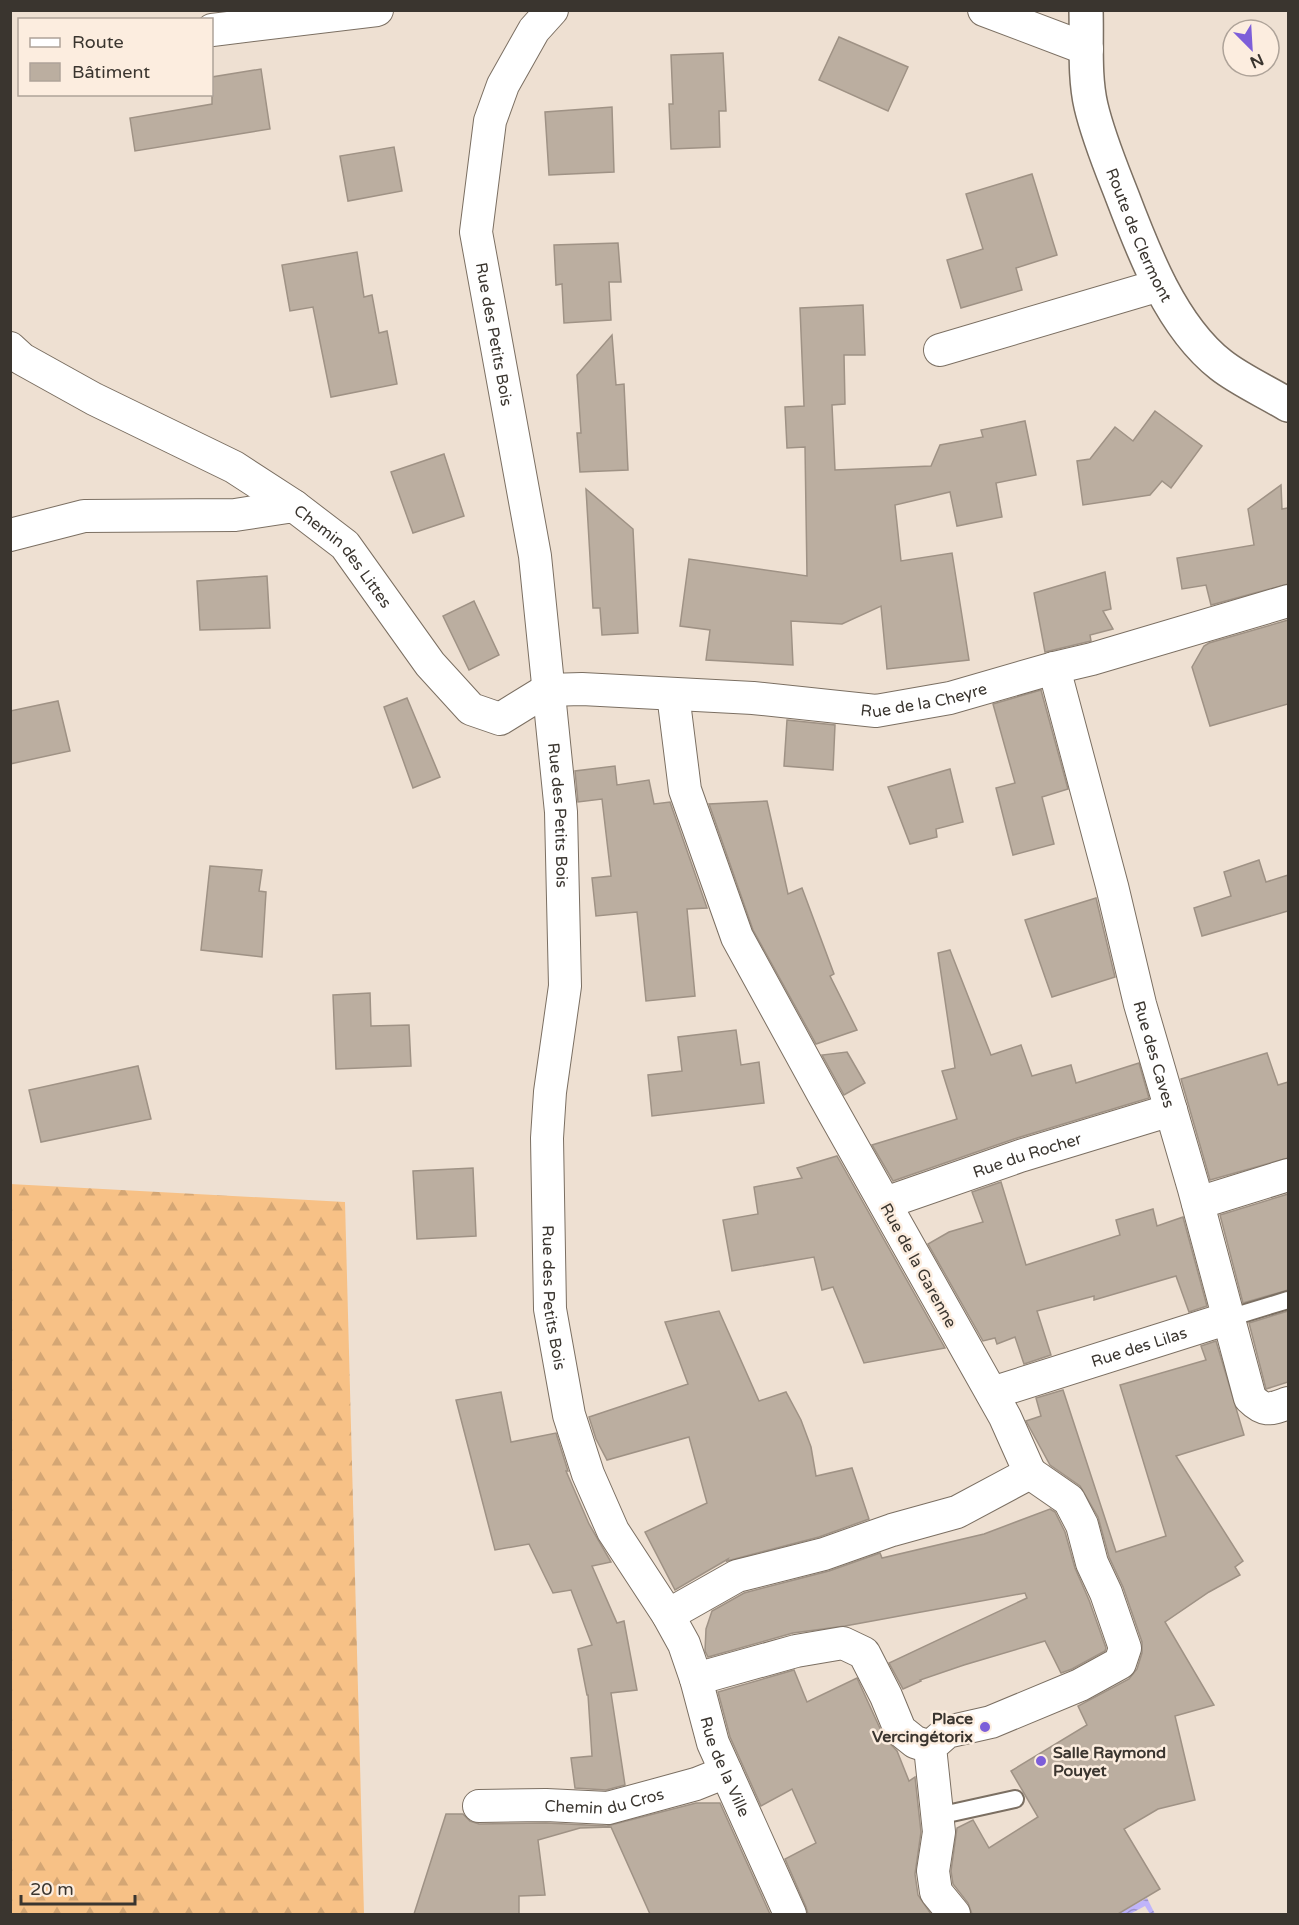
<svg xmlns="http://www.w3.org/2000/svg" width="1299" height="1925" viewBox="0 0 1299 1925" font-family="'Varela Round',sans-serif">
<defs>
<pattern id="forest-firs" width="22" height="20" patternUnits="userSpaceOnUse" patternTransform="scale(1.5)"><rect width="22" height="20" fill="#f7c186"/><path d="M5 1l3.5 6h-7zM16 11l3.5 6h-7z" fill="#d4a674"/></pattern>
<pattern id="water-waves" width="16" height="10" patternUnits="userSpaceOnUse" patternTransform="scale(1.5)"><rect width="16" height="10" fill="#bfb4fa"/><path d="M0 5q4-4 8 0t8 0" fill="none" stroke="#9c93cb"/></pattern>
</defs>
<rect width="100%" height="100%" fill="#eee0d2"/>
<!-- forest -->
<path fill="url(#forest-firs)" d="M10,1184L345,1202L364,1914H11Z"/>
<!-- water -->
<path fill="url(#water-waves)" d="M1147,1898L1155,1914H1150L1145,1906L1130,1914H1118Z"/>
<!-- building -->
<g fill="#bbaea0" stroke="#9f9285" stroke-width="1.5">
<path d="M839,37L908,67L888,111L819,80Z"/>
<path d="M723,53L726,111H719L720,147L671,149L669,104H673L671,55Z"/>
<path d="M261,69L270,129L135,151L130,118L212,104V77Z"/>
<path d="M612,107L614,172L549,175L545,112Z"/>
<path d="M394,147L402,191L348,201L340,156Z"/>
<path d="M1032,174L1057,255L1016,268L1022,290L961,308L947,260L983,249L966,194Z"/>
<path d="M618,243L621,282H609L611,320L564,323L562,284L556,285L554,245Z"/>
<path d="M357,252L364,297L372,295L379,333L387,331L397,384L331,397L313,307L290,311L282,265Z"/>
<path d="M863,305L865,355H844L845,404L832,405L835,470L931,466L940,445L983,437L981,430L1025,421L1036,475L996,483L1002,517L957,526L950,492L895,505L901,561L952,553L969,660L887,669L881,606L842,624L791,621L793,665L706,660L710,630L680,626L689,559L807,576L805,447L787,448L785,407L804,406L800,308Z"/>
<path d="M612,335L616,385L624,384L628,470L580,472L577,433H581L577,375Z"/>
<path d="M1155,411L1202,446L1171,488L1162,481L1150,495L1083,505L1077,461L1090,459L1115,427L1133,441Z"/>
<path d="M444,454L464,516L413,533L391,472Z"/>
<path d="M1281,485L1282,509L1288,508V584L1211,605L1206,585L1182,589L1177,558L1254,545L1248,509Z"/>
<path d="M586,489L633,529L638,633L602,635L600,608H593Z"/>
<path d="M1105,572L1111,609L1103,611L1113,629L1090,635L1091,641L1045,652L1034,593Z"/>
<path d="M267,576L270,628L200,630L197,581Z"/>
<path d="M474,601L499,655L469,670L443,616Z"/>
<path d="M1288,620V704L1210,726L1192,667L1204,646L1209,643Z"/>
<path d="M1041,690L1068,789L1042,797L1054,844L1013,855L996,788L1015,783L993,704Z"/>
<path d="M407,698L440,777L413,788L384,707Z"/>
<path d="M58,701L70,751L10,764V711Z"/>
<path d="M787,720L835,725L833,770L784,766Z"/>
<path d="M615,766L617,785L649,780L654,804L670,802L707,908L687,909L695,996L646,1001L637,912L596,916L592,878L611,876L602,799L578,802L575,771Z"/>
<path d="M950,769L963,822L936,829L937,837L910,844L888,787Z"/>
<path d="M767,801L788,894L802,888L834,974L830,976L857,1030L816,1044L753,930L709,804Z"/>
<path d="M1259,860L1266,882L1288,875V911L1202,936L1194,908L1231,896L1224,872Z"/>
<path d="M210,866L262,870L259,891L266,892L262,957L201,950Z"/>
<path d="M1096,898L1115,977L1052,997L1025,920Z"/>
<path d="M950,950L991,1055L1021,1045L1032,1076L1071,1065L1076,1083L1139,1063L1149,1098L1014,1139L893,1181L872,1145L957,1119L942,1071L955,1068L938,953Z"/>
<path d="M370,993L371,1026L409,1025L411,1066L336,1069L333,995Z"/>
<path d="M736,1030L741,1065L759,1062L764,1103L652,1116L648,1075L682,1071L678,1037Z"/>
<path d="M847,1052L865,1083L844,1095L822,1055Z"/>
<path d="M1267,1053L1278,1085L1288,1082V1158L1210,1180L1181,1079Z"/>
<path d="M138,1066L151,1119L41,1142L29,1090Z"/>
<path d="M837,1156L945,1348L864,1363L833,1287L822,1290L814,1257L732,1271L723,1220L758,1214L754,1187L802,1178L797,1168Z"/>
<path d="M473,1168L476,1236L417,1239L413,1171Z"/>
<path d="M1001,1182L1026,1265L1120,1235L1116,1220L1153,1209L1157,1226L1183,1217L1207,1306L1189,1312L1176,1276L1094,1300V1296L1037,1311L1051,1355L1024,1364L1015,1337L997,1344L995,1338L983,1341L928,1244L949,1232L983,1222L972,1192Z"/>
<path d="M1288,1194V1290L1243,1303L1220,1215Z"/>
<path d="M719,1311L759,1401L786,1392L801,1420L811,1447L816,1476L852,1468L869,1519L819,1537L727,1561L728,1559L675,1590L645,1532L707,1503L689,1437L607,1460L596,1439L589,1417L688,1384L665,1322Z"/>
<path d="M1288,1311V1382L1266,1389L1249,1323Z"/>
<path d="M1216,1341L1244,1435L1176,1456L1243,1561L1235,1567L1240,1575L1209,1592L1165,1622L1214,1705L1175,1716L1195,1800L1158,1809L1124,1829L1160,1889L1118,1914H972L968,1903L953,1884L951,1871L957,1828L973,1820L989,1848L1038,1817L1011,1771L1087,1725L1078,1706L1129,1679L1137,1669L1142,1653V1642L1123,1587L1109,1557L1098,1517L1080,1486L1050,1465L1026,1421L1041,1416L1036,1398L1063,1390L1116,1552L1166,1536L1120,1385L1206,1360L1201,1346Z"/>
<path d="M501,1392L511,1442L556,1433L568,1471H566L589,1524L611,1562L592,1566L617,1623L624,1621L637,1690L611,1693L625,1785L606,1790L575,1788L571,1758L592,1756L588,1695H587L578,1649L592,1645L571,1590L553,1593L529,1544L495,1550L456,1400Z"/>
<path d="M1050,1509L1055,1512L1065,1532L1075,1568L1089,1600L1106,1648L1105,1651L1072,1669L1061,1673L1045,1641L964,1665L920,1680L921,1681L903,1689L889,1663L1027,1598L1025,1593L845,1626L793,1633L708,1657L705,1651L706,1629L712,1611L744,1593L829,1571L880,1553L882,1558L984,1534Z"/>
<path d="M794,1670L807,1702L857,1678L884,1737L897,1751L909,1781L915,1777L921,1832L915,1874L918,1895L931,1914H808L806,1907L785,1859L816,1843L792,1789L761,1806L730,1737L718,1692Z"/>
<path d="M696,1803H720L770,1914H650L611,1827L580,1828L538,1840L545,1895L519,1896V1914H414L446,1814H463L470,1821L479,1824L546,1823L607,1826Z"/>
</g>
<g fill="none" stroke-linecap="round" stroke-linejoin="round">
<defs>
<g id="lane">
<path d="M1229,1318L1288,1300"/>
<path d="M938,1816L1015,1799"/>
</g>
<g id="street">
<path id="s1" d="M552,10L534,30L503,85L490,121L476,232L535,556L561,812L565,986L550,1092L547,1138L550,1309L569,1415L588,1474L613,1531L668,1615L684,1644L696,1679L713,1743L790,1914"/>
<path d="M984,10L1087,49"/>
<path d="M212,30L377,10"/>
<path d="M10,348L22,359L94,399L234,467L294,506"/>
<path d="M940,350L1160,285"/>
<path id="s2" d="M10,535L84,516L235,515L294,506L345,545L430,664L471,709L500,719L547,690L582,689L753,698L876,711L950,698L1054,668L1092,659L1288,601"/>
<path id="s3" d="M1054,668L1112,886L1140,1004L1194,1189L1250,1398C1265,1413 1271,1409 1288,1403"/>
<path id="s4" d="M885,1203L1020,1156L1171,1110"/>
<path d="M1198,1203L1288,1175"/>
<path id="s5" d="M992,1393L1229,1318"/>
<path d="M668,1615L737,1576L824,1554L892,1530L957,1512L1030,1473L1005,1417L823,1094L737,937L685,790L673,694"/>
<path d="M696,1679L796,1651L843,1643L864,1653L886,1696L900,1730L915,1742L930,1747"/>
<path id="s6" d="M479,1806L546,1805L608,1808L696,1784L726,1772"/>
<path d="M954,1914L936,1892L933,1871L939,1832L930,1747L947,1732L991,1722L1080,1685L1120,1663L1125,1648L1106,1593L1092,1563L1082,1525L1069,1500L1030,1473"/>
</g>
<g id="secondary">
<path id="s7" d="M1086,10C1087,42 1084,76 1091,106C1098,136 1110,165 1121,193C1143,251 1171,326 1221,365C1240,380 1267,392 1288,405"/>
</g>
</defs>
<!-- lane casing -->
<use href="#lane" stroke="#7b6f62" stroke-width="20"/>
<!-- street casing -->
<use href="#street" stroke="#7b6f62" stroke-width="34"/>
<!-- secondary casing -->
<use href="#secondary" stroke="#7b6f62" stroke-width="36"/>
<!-- lane -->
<use href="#lane" stroke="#fff" stroke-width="16"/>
<!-- street -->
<use href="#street" stroke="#fff" stroke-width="32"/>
<!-- secondary -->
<use href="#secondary" stroke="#fff" stroke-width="33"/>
</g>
<!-- markers -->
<g fill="#7d5ed9" stroke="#fceddf" stroke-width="2">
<circle cx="985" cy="1727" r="6"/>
<circle cx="1041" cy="1761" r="6"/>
</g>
<g text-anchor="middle" stroke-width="5" stroke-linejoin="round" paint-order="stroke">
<!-- street labels -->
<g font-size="16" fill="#3a352f" stroke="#fceddf">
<text dy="6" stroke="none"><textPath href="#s7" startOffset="234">Route de Clermont</textPath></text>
<text dy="6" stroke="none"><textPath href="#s1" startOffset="344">Rue des Petits Bois</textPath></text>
<text dy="6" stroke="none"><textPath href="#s2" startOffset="358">Chemin des Littes</textPath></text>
<text dy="6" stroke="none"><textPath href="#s2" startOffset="1023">Rue de la Cheyre</textPath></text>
<text dy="6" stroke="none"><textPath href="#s1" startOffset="830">Rue des Petits Bois</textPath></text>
<text dy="6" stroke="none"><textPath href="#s3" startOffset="399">Rue des Caves</textPath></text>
<text dy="6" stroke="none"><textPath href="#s4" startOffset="150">Rue du Rocher</textPath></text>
<text transform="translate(919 1265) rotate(61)" y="6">Rue de la Garenne</text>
<text dy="6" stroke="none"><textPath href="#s1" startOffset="1314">Rue des Petits Bois</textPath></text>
<text dy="6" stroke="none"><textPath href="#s5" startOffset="154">Rue des Lilas</textPath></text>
<text dy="6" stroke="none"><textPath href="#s1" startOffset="1820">Rue de la Ville</textPath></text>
<text dy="6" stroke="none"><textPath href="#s6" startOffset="126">Chemin du Cros</textPath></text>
</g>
<!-- poi labels -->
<g font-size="16" font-weight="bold" fill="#3a352f" stroke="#fceddf" text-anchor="end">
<text x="973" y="1724">Place<tspan x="973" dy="18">Vercingétorix</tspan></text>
<text x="1053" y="1758" text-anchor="start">Salle Raymond<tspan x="1053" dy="18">Pouyet</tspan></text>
</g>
</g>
<!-- border -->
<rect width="1299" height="1925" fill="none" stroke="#3a352f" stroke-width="24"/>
<!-- legend -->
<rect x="18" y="18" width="195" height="78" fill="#fceddf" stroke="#aea399" stroke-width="1.5"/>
<rect x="30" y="38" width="30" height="9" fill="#ffffff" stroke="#aea399" stroke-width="1.5"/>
<text x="72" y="48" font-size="18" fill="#3a352f">Route</text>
<rect x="30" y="63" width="30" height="18" fill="#bbaea0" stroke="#aea399" stroke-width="1.5"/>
<text x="72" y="78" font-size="18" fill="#3a352f">Bâtiment</text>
<!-- north arrow -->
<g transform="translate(1251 48) rotate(156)"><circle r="28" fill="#fceddf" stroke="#aea399" stroke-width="1.5"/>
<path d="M0-4.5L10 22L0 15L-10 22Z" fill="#7d5ed9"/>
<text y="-9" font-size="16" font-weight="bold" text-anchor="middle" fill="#3a352f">N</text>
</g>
<!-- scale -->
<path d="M21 1895v9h114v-9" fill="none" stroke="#3a352f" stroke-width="3"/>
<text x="30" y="1895" font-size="18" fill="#3a352f" stroke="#fceddf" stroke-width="4.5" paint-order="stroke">20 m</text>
</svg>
